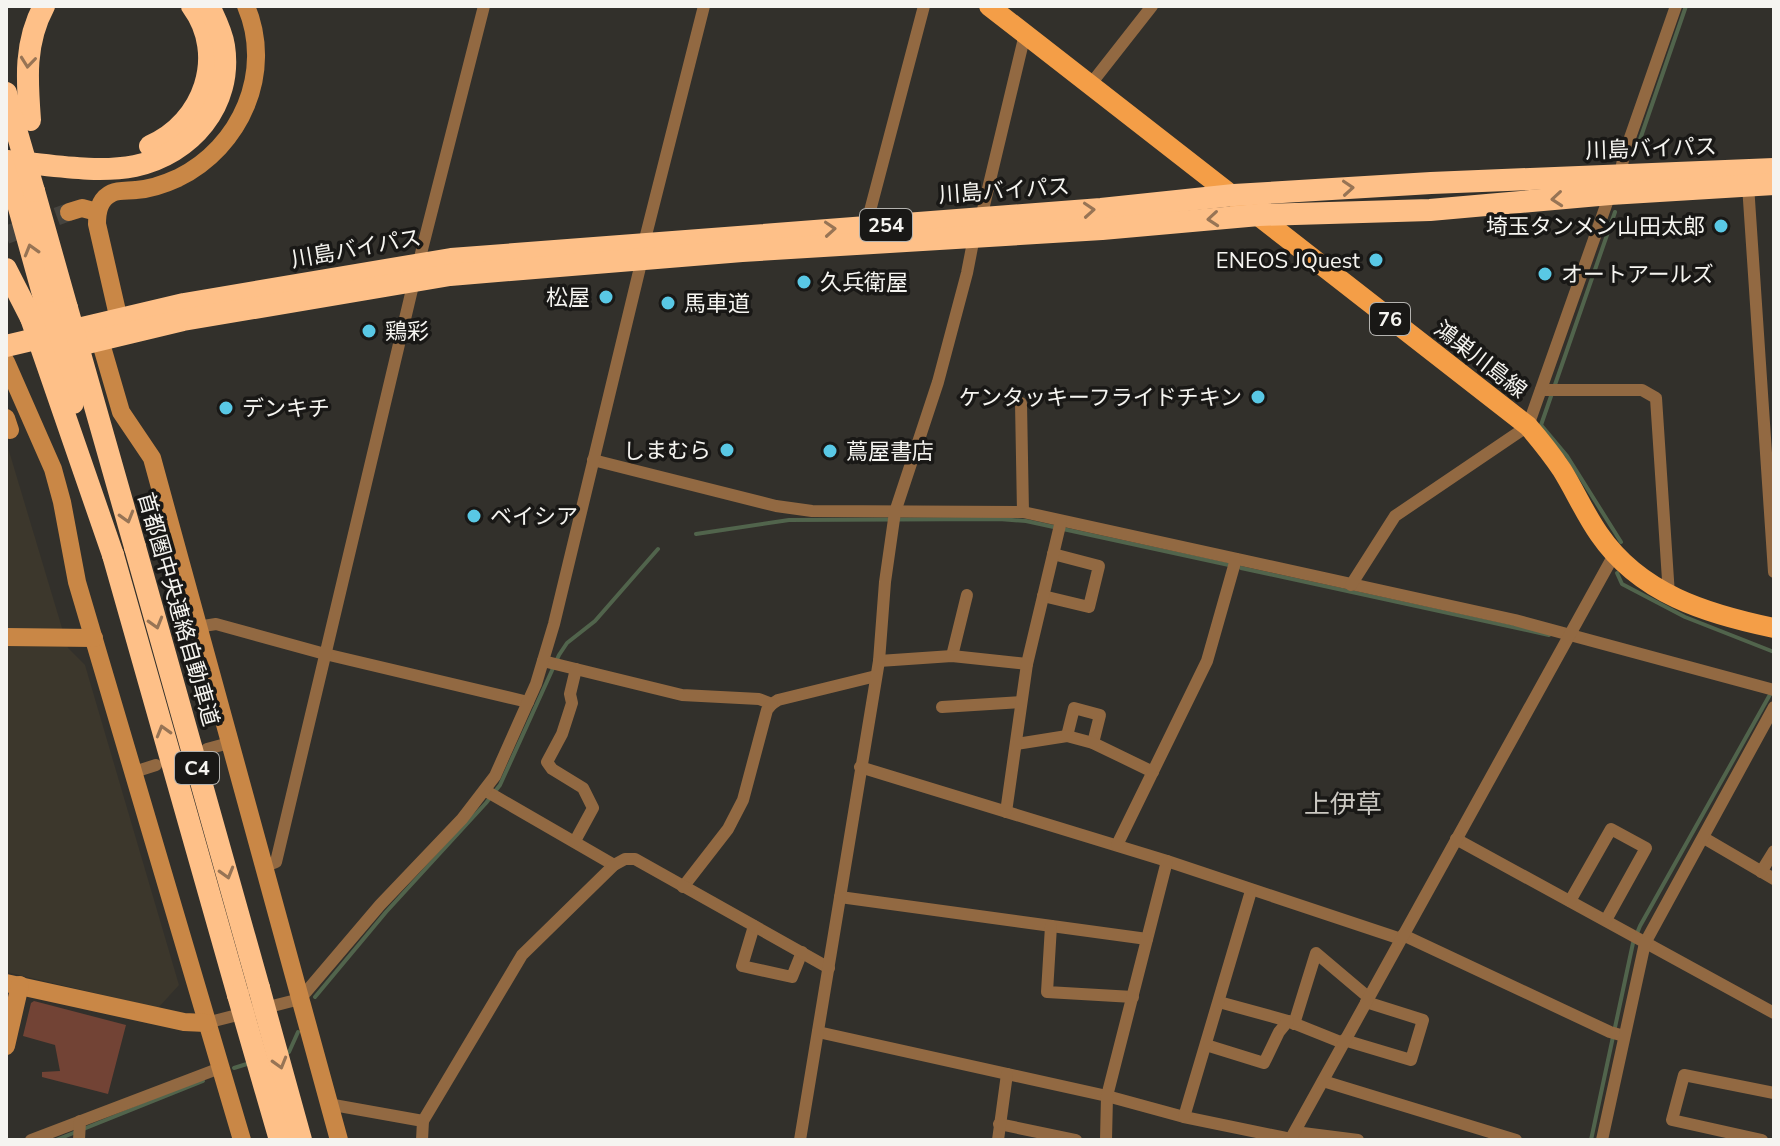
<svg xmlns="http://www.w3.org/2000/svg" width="1780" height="1146" viewBox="0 0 1780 1146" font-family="'Nunito Sans','Noto Sans JP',sans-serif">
<rect width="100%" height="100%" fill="#32302b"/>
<!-- built -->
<path fill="#3c372c" d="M6,441L68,648L85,665L179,985L158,1008L6,972Z"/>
<!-- green -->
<path fill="#724335" d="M34,1001L126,1025L108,1094L42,1077V1072L60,1071L55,1045L23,1036L31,1003Z"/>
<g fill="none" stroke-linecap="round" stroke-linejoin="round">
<!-- stream -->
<g stroke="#51644c" stroke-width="4">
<path d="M1636,151L1686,6"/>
<path d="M1615,212L1541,425L1567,456L1621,542"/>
<path d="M696,534L789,520L999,519L1026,521L1229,565"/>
<path d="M1241,568L1549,635"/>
<path d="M1617,573L1622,584L1685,617L1774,652"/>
<path d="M315,997L386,912L486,803L500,785L559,655L567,643L595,621L658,549"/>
<path d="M285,1053L289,1052L298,1032"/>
<path d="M234,1068L250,1063"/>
<path d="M56,1140L203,1081"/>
<path d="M1591,1140L1633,943L1640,926L1772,691"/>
</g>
<!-- secondary-tunnel -->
<path stroke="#46443f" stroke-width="18" stroke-dasharray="18 9" stroke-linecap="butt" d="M6,235L69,212"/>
<!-- street -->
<g stroke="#926942" stroke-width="12">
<path d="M1090,85L1152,6"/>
<path d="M1620,175L1624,155L1676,6"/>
<path d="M1748,185L1774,572"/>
<path d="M981,218L1025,34"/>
<path d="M866,226L924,6"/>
<path d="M644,243L704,6"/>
<path d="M1541,390H1642L1656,398L1669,595"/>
<path d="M1021,403L1023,512"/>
<path d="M593,460L776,506L812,511L1023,512L1515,620L1774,690"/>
<path d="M1351,585L1395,516L1528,426L1610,194"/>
<path d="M1043,596L1089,607L1099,566L1053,554"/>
<path d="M197,627L216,624L325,654L528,702"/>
<path d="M952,656L967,595"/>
<path d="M543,661L682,695L759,699L772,704L778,700L876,676"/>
<path d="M879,661L952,656L1027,664"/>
<path d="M942,707L1021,702"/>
<path d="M1067,736L1074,708L1100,715L1093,743"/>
<path d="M1016,744L1067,736L1093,743L1153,772"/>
<path d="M207,749L229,743"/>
<path d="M860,767L1167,861L1401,939"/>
<path d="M134,772L156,765"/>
<path d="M486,791L614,865"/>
<path d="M1006,812L1027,664L1061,521"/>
<path d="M1704,838L1774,879"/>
<path d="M1456,839L1774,1013"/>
<path d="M575,841L593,808L583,788L552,769L547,762L562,734L572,703L570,694L576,669"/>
<path d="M1117,845L1207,661L1236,559"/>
<path d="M264,867L276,862L414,281L484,6"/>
<path d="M1761,872L1774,851"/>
<path d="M683,887L728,829L743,800L767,710L772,704"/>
<path d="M840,897L1147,939"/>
<path d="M1570,901L1611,829L1646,848L1606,920"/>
<path d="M754,926L742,966L792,977L802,952"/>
<path d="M1051,926L1047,992L1133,997"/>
<path d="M1403,935L1610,1032L1624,1036"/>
<path d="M1219,1002L1288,1021L1343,1043"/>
<path d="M206,1023L300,999L380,905L462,819L495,776L536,684L554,624L642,259"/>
<path d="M1294,1024L1316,953L1368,997"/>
<path d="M818,1032L1107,1096L1184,1117L1291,1139"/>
<path d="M1344,1040L1411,1060L1423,1020L1366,1002"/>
<path d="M1206,1045L1264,1063L1279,1032L1288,1021"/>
<path d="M1323,1081L1516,1140"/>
<path d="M328,1104L423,1121"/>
<path d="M1184,1117L1251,891"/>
<path d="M999,1124L1076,1140"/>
<path d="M1295,1132L1358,1140"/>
<path d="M31,1140L220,1068"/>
<path d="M79,1140L80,1121"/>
<path d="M422,1140L423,1121L522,955L614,865L625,859H635L829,968"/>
<path d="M800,1140L879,661L885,582L895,512L938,382L967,273L974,237"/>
<path d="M998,1140L1007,1074"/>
<path d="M1106,1140L1107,1096L1167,861"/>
<path d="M1290,1140L1615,553"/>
<path d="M1602,1140L1645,943L1774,707"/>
<path d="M1762,1140L1672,1120L1684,1075L1774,1093"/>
</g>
<!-- secondary -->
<g stroke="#c98746" stroke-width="18">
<path d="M69,212L82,208L97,212"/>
<path d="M119,320L97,224C97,212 99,199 112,193C119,190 129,191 136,190C150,189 165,184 178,178C241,147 274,72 246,6"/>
<path d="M100,340L121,412L152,458L339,1140"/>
<path d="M6,362L53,469L62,502L77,582L242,1140"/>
<path d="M6,418L10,430"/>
<path d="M6,637L94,638"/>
<path d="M6,983L184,1022L206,1023"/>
<path d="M6,1046L20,985"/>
</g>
<!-- primary -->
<path stroke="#f49e47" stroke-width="20" d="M989,6L1528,426C1540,440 1552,455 1562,470C1575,491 1585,514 1599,534C1640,594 1707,614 1774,628"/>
<!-- highway -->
<g stroke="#fec088" stroke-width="22">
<path d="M6,93L13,119"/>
<path d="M30,120C27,80 24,43 44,6"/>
<path d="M150,146C204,123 228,55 192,6"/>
<path d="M6,161C47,164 94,174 135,166C191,154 233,105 224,46C222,32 215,19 209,6"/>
<path d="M6,161L48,312"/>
<path d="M34,191L67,308"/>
<path d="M6,269L31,318"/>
<path d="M6,346L184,304L451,259L1101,209L1234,195L1431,183L1774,169"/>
<path d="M62,349L183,320L450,275L742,251L1102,229L1259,215L1430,210L1610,194L1774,184"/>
<path d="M135,547L259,988"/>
<path d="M113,555L238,995"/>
</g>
<!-- highway-bridge -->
<g stroke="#fec088" stroke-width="22">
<path d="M13,119L34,191"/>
<path d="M67,308L135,547"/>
<path d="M48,312L73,403"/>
<path d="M31,318L113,555"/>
<path d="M259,988L301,1140"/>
<path d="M238,995L280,1140"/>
</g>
</g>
<!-- one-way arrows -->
<defs><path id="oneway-chevron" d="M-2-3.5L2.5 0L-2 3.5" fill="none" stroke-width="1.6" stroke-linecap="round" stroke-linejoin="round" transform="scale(2)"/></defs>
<g stroke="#977455">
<use href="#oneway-chevron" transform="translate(28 62) rotate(96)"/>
<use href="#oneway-chevron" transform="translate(1348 188) rotate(-4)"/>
<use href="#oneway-chevron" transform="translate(1557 199) rotate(175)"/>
<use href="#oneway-chevron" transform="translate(1089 210) rotate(-4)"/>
<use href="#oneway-chevron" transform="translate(1213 219) rotate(175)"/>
<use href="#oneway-chevron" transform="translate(830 229) rotate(-4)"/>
<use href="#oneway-chevron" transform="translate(31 250) rotate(-106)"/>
<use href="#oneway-chevron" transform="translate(127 517) rotate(74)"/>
<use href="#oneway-chevron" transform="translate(156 623) rotate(74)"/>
<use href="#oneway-chevron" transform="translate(163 731) rotate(-106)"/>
<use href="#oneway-chevron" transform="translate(227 873) rotate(74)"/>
<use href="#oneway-chevron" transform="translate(280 1063) rotate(74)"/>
</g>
<!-- markers -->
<g fill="#59c8e5" stroke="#191816" stroke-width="3">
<circle cx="1721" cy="226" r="8"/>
<circle cx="1376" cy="260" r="8"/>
<circle cx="1545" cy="274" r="8"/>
<circle cx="804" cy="282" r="8"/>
<circle cx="606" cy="297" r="8"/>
<circle cx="668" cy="303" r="8"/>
<circle cx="369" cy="331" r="8"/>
<circle cx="1258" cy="397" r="8"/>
<circle cx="226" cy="408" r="8"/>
<circle cx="727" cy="450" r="8"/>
<circle cx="830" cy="451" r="8"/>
<circle cx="474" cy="516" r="8"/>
</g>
<g text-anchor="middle" stroke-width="7" stroke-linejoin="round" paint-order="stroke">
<!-- shield labels -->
<g fill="#191816" stroke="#b3b2af" stroke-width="2">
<rect x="860" y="209" width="52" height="32" rx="6"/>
<rect x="1370" y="303" width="40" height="32" rx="6"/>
<rect x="175" y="752" width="44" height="32" rx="6"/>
</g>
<g font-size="20" font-weight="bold" fill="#f5f4f0">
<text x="886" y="232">254</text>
<text x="1390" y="326">76</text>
<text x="197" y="775">C4</text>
</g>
<!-- street labels -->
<g font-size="22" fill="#f5f4f0" stroke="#191816">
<text transform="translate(1651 148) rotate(-2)" y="8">川島バイパス</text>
<text transform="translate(1004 190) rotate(-4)" y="8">川島バイパス</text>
<text transform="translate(356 248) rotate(-10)" y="8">川島バイパス</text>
<text transform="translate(1481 359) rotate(38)" y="8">鴻巣川島線</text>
<text transform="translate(179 609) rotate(74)" y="8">首都圏中央連絡自動車道</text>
</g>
<!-- poi labels -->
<g font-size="22" fill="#f5f4f0" stroke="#191816" text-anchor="start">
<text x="1705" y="234" text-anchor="end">埼玉タンメン山田太郎</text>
<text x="1360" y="268" text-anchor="end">ENEOS JQuest</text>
<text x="1561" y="282">オートアールズ</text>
<text x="820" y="290">久兵衛屋</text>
<text x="590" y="305" text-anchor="end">松屋</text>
<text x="684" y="311">馬車道</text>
<text x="385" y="339">鶏彩</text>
<text x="1242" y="405" text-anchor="end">ケンタッキーフライドチキン</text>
<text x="242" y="416">デンキチ</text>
<text x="711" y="458" text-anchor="end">しまむら</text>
<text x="846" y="459">蔦屋書店</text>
<text x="490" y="524">ベイシア</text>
</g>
<!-- quarter labels -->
<g font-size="26" fill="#cac7c1" stroke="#191816">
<text x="1343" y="813">上伊草</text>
</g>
</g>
<!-- border -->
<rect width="1780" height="1146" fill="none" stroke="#f5f4f0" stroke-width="16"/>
</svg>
